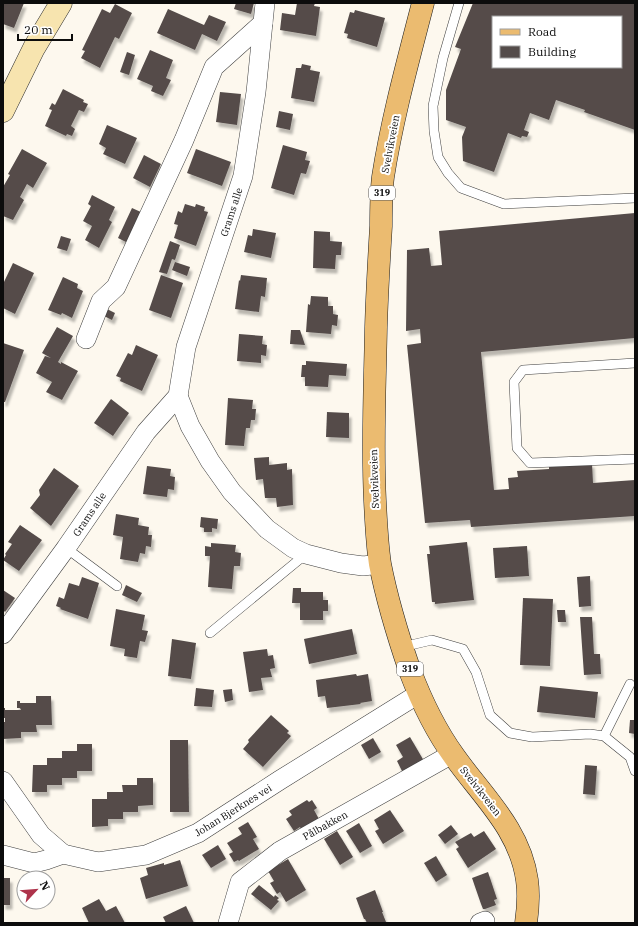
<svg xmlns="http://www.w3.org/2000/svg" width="638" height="926" viewBox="0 0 638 926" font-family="'IBM Plex Serif',serif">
<defs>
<filter id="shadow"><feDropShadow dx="2.5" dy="4.5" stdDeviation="1" flood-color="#0004"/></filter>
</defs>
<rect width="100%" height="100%" fill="#fdf8ee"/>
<!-- building -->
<g fill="#544c4a" fill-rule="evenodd" filter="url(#shadow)">
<path d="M3,3H24L14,28L3,24Z"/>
<path d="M236,3H254L251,14L234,9Z"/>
<path d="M297,3H315L314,6L320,7L316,36L280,30L282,13L295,15Z"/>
<path d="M473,3H635V130L584,112L585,110L556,100L549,120L530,113L524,130L529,132L527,137L522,136L521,138L508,133L494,172L463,161L462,137L466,127L446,120V90L461,49L455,47ZM493,17H621V67H493Z"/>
<path d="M115,4L132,13L119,39L115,37L100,68L81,58L85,51L82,50L102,9L110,13Z"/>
<path d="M168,9L204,25L209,15L226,22L217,41L202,34L195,50L157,33Z"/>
<path d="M355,10L385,18L377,47L347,38L348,34L344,33L350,12L354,13Z"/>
<path d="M150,50L173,60L166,78L171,80L163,96L151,91L153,86L137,79Z"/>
<path d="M127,52L135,55L129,75L120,72Z"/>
<path d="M302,64L311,66L310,70L320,72L314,102L291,98L296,68H301Z"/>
<path d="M63,89L84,100L83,102L88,104L84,112L79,110L71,126L75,129L72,136L67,134L66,136L45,126L52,110L49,109L52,103L55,105Z"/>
<path d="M220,92L241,94L237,125L216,122Z"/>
<path d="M279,111L293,114L290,130L276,127Z"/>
<path d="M107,125L137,138L125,164L103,154L106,148L99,144Z"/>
<path d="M283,145L307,152L305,160L310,161L306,174L301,173L294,195L271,188Z"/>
<path d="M22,149L47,163L33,188L27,184L20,197L24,200L13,220L3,216V187L10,175L8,174Z"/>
<path d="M196,149L231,162L222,186L187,173Z"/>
<path d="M144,155L161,164L150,187L133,178Z"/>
<path d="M92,195L115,207L109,220L112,222L99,248L85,240L92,226L83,221L91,206L88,204Z"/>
<path d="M185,204L195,207L196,204L205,207L204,211L208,212L196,246L174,238L178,225L174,224L178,211L182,213Z"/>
<path d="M132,208L143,213L128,243L118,238Z"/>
<path d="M635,213V338L481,352L494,490L509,489L508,478L518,477L517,471L549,469V466L592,463L593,483L635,480V516L471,527L470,520L425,523L407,345L421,343L420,329L406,331L407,250L429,248L431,266L442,265L439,231Z"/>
<path d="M253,229L276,233L271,258L244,252L248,235L252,236Z"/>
<path d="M314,231L330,232V241L342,242L341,255H336L335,269L313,268Z"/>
<path d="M61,236L71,239L67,251L57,248Z"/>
<path d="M170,241L180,245L175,260L172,259L167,274L159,272Z"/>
<path d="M175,262L190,267L187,276L172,270Z"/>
<path d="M13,263L34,273L15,314L3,308V284Z"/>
<path d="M161,275L183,283L171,318L149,310Z"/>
<path d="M241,275L267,278L265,297L261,296L259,312L235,309L239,280L240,281Z"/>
<path d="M63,277L78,284L77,288L83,291L72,318L62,313L61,315L48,310Z"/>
<path d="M311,296L328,297V306H333V314L338,315L337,326L332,325L331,334L306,332L308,304L310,305Z"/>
<path d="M107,309L115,313L112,320L104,316Z"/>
<path d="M57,327L73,336L58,362L61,364V362L78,371L62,400L46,392L52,382L36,373L45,356L51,358L42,353Z"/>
<path d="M291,330H300L305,345L290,344Z"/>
<path d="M239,334L263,336L262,344L267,345L266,356L261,355V363L237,361Z"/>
<path d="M3,343L24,350L5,402H3Z"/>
<path d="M136,345L158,355L142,391L120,381L121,378L116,376L128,353L132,355Z"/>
<path d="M306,361L347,364L346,376L329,375L328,387L305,386V377H301L302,365H306Z"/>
<path d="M228,398L253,400L252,409H256L255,420H251L250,428H246L244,446L225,445Z"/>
<path d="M111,399L129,413L113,436L94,423Z"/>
<path d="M327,412L349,413V438L326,437Z"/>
<path d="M269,457V465L287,463V470L292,469L293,505L277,507L276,498H265L263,479L256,480L254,458Z"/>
<path d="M147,466L171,469L170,476L175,477L174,490L168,489L167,497L143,494Z"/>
<path d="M54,468L79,486L51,526L30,508L40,495L39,490Z"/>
<path d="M116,514L139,518L138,525L149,527L148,535H152L151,547L146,546L145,554L140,553L138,562L120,559L123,537L113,535Z"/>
<path d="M201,517L218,519L217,529L212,528V532H204V528L200,527Z"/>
<path d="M20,525L42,540L19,571L3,560L6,555L5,554L12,544L8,542Z"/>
<path d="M467,542L474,600L435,604V602H432L427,554H430L429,546Z"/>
<path d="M211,543L236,545L235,552L241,553L240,566H234L232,589L208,587L210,556H205V546L211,547Z"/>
<path d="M527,546L529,576L495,578L493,548Z"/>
<path d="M590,576L591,606L579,607L577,577Z"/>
<path d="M82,577L99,583L88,619L60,609L61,608L56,606L59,597L64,599L69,583L79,586Z"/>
<path d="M126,585L142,593L137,602L122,595Z"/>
<path d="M293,588H301V592H323V600H328V611H323V620H300V603H292Z"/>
<path d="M3,590L15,598L5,612L3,610Z"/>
<path d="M523,598L553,599L550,666L520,665Z"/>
<path d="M116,609L145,615L142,630L148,631L145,642L140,641L137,658L124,656L125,649L110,646Z"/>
<path d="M557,610H565L566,622H558Z"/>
<path d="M580,617H592L594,654H600L601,674L584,675Z"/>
<path d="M352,629L357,654L309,664L304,639Z"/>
<path d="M172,639L196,643L191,679L168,676Z"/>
<path d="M267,649L268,656L273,655L275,668L270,669L272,677L261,678L263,690L249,692L243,652Z"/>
<path d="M356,674L357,676L368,674L372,701L360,703L361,704L327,708L325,696L318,697L316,680Z"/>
<path d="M540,686L598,692L595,718L537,712Z"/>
<path d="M196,688L214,690L212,707L194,706Z"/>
<path d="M232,689L233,700L225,702L223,690Z"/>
<path d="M36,696H51L52,725H36L37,732H21V738L3,739V722H5V718H3V708H5V710H21L20,708H17V701H20V703H36Z"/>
<path d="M271,715L289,731L287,733L291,736L263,767L243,749L249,742L248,740Z"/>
<path d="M630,720H635V734L629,733Z"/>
<path d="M410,737L424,761L403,773L397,761L403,757L396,745Z"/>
<path d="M373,738L381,752L369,759L361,745Z"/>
<path d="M170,740H188L189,812H170Z"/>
<path d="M77,744H92V771H77V778H62V785H47V792H32L33,765H47V758H62V751H77Z"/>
<path d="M585,765L597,766L595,795L583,794Z"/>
<path d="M137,778H153V805L138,806V812H123V819H108V826L92,827V799H107V792H123L122,785H137Z"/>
<path d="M307,800L309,802L312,800L317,808L314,810L320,821L302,832L300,827L294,831L286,819L292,815L289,811Z"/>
<path d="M390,810L404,831L383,844L375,831L379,829L374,820Z"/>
<path d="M248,822L257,837L253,839L259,849L239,861L238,860L234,862L229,854L233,852L227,843L242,834L238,828Z"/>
<path d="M359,823L372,846L360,853L346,831Z"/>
<path d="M451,825L458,834L445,844L438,835Z"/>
<path d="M337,831L353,857L340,865L324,839Z"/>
<path d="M484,831L496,849L468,868L456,849L459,847L455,842L471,833L474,837Z"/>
<path d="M218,845L226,859L211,868L202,855Z"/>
<path d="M436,856L447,875L436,882L424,863Z"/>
<path d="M288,859L306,890L286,902L280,892L277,894L270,883L274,881L268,871Z"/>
<path d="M180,860L188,886L146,899L140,878L148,875L146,868L164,863V865Z"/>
<path d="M488,872L497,899L494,900L496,905L485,909H483L481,904L472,878Z"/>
<rect x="3" y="878" width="7" height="27"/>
<path d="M259,885L274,897L275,895L279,898L277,900L279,901L271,910L251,894Z"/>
<path d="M375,890L383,912H382L386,922L367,923L365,919H364L356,898Z"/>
<path d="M99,899L106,911L116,906L125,923H89L82,908Z"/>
<path d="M186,906L194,923H166L163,917Z"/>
</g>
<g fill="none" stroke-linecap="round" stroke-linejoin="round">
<defs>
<g id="lane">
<path d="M459,3L443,58L433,106L434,131L438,157L448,173L461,188L504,204L635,198"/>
<path d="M635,363L523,370L514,382L517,448L530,463L635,459"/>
<path d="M66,548L117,586"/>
<path d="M210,633L306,554"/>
<path d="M402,647L432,640L463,649L476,672L490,715L510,733L532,737L590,734L604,736L630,757L635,771"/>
<path d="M604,736L630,684"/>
</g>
<g id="street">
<path d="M86,339L101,301L116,287L184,140L214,67L263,23"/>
<path d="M178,396L190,426L210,461L232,492L267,529L293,548L306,554L341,563L363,566L380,564"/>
<path d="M3,634L66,548L146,432L178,396L186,347L243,176L256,92L265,3"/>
<path d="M3,781L41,835L63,854"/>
<path d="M3,855L34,863L46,860L63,854L98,862L146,855L198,833L280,780L420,693"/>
<path d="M228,923L240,882L280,851L452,754"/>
<path d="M480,923L485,921"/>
</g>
<path id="secondary" d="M3,111L34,48L61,3"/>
<path id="primary" d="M423,3C408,61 392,119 383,177C381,193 381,210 381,226C379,259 377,293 376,327C375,385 372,443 375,501C376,522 377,543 380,564C387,600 398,636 410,671C421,700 436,731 454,756C482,796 520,829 527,880C529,894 528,909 526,923"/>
</defs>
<!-- lane casing -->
<use href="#lane" stroke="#3f3f3f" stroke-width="10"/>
<!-- street casing -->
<use href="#street" stroke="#3f3f3f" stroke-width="20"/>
<!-- secondary casing -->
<use href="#secondary" stroke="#2e2e2e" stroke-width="23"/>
<!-- primary casing -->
<use href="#primary" stroke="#1d1d1d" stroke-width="23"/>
<!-- lane -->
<use href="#lane" stroke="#fff" stroke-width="9"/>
<!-- street -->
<use href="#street" stroke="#fff" stroke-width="19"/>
<!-- secondary -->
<use href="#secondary" stroke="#f7e4af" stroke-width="22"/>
<!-- primary -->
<use href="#primary" stroke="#ebbb70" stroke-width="22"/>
</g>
<g text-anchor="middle" stroke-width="4" stroke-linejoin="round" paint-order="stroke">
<!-- shield labels -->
<g fill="#fff" stroke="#555" stroke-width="1">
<rect x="369" y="186" width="26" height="14" rx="3"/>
<rect x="397" y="662" width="26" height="14" rx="3"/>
</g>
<g font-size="9" font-weight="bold" fill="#0c0c0c">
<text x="382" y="196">319</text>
<text x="410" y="672">319</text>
</g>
<!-- street labels -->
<g font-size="10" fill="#0c0c0c" stroke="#fff">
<text transform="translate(390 144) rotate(-79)" y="4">Svelvikveien</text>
<text transform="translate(231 212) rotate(-72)" y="4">Grams alle</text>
<text transform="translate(374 479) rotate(-92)" y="4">Svelvikveien</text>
<text transform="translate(89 514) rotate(-56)" y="4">Grams alle</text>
<text transform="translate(481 791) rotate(52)" y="4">Svelvikveien</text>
<text transform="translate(233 810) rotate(-32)" y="4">Johan Bjerknes vei</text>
<text transform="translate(325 825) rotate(-29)" y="4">Pålbakken</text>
</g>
</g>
<!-- border -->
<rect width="638" height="926" fill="none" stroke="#0c0c0c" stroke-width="8"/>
<!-- legend -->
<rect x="492" y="16" width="130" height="52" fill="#ffffff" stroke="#9e9e9e"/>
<rect x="500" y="29" width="20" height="6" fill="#ebbb70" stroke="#9e9e9e"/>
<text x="528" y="36" font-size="12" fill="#0c0c0c">Road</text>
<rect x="500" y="46" width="20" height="12" fill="#544c4a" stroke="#9e9e9e"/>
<text x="528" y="56" font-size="12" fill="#0c0c0c">Building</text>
<!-- north arrow -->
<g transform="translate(36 890) rotate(64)"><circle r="19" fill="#ffffff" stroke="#9e9e9e"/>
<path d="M0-3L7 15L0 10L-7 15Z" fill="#ae334b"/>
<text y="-6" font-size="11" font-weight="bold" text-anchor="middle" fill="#0c0c0c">N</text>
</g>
<!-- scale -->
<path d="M18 34v6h54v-6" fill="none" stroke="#0c0c0c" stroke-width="2"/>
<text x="24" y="34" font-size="12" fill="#0c0c0c" stroke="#ffffff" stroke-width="3" paint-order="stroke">20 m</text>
</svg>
